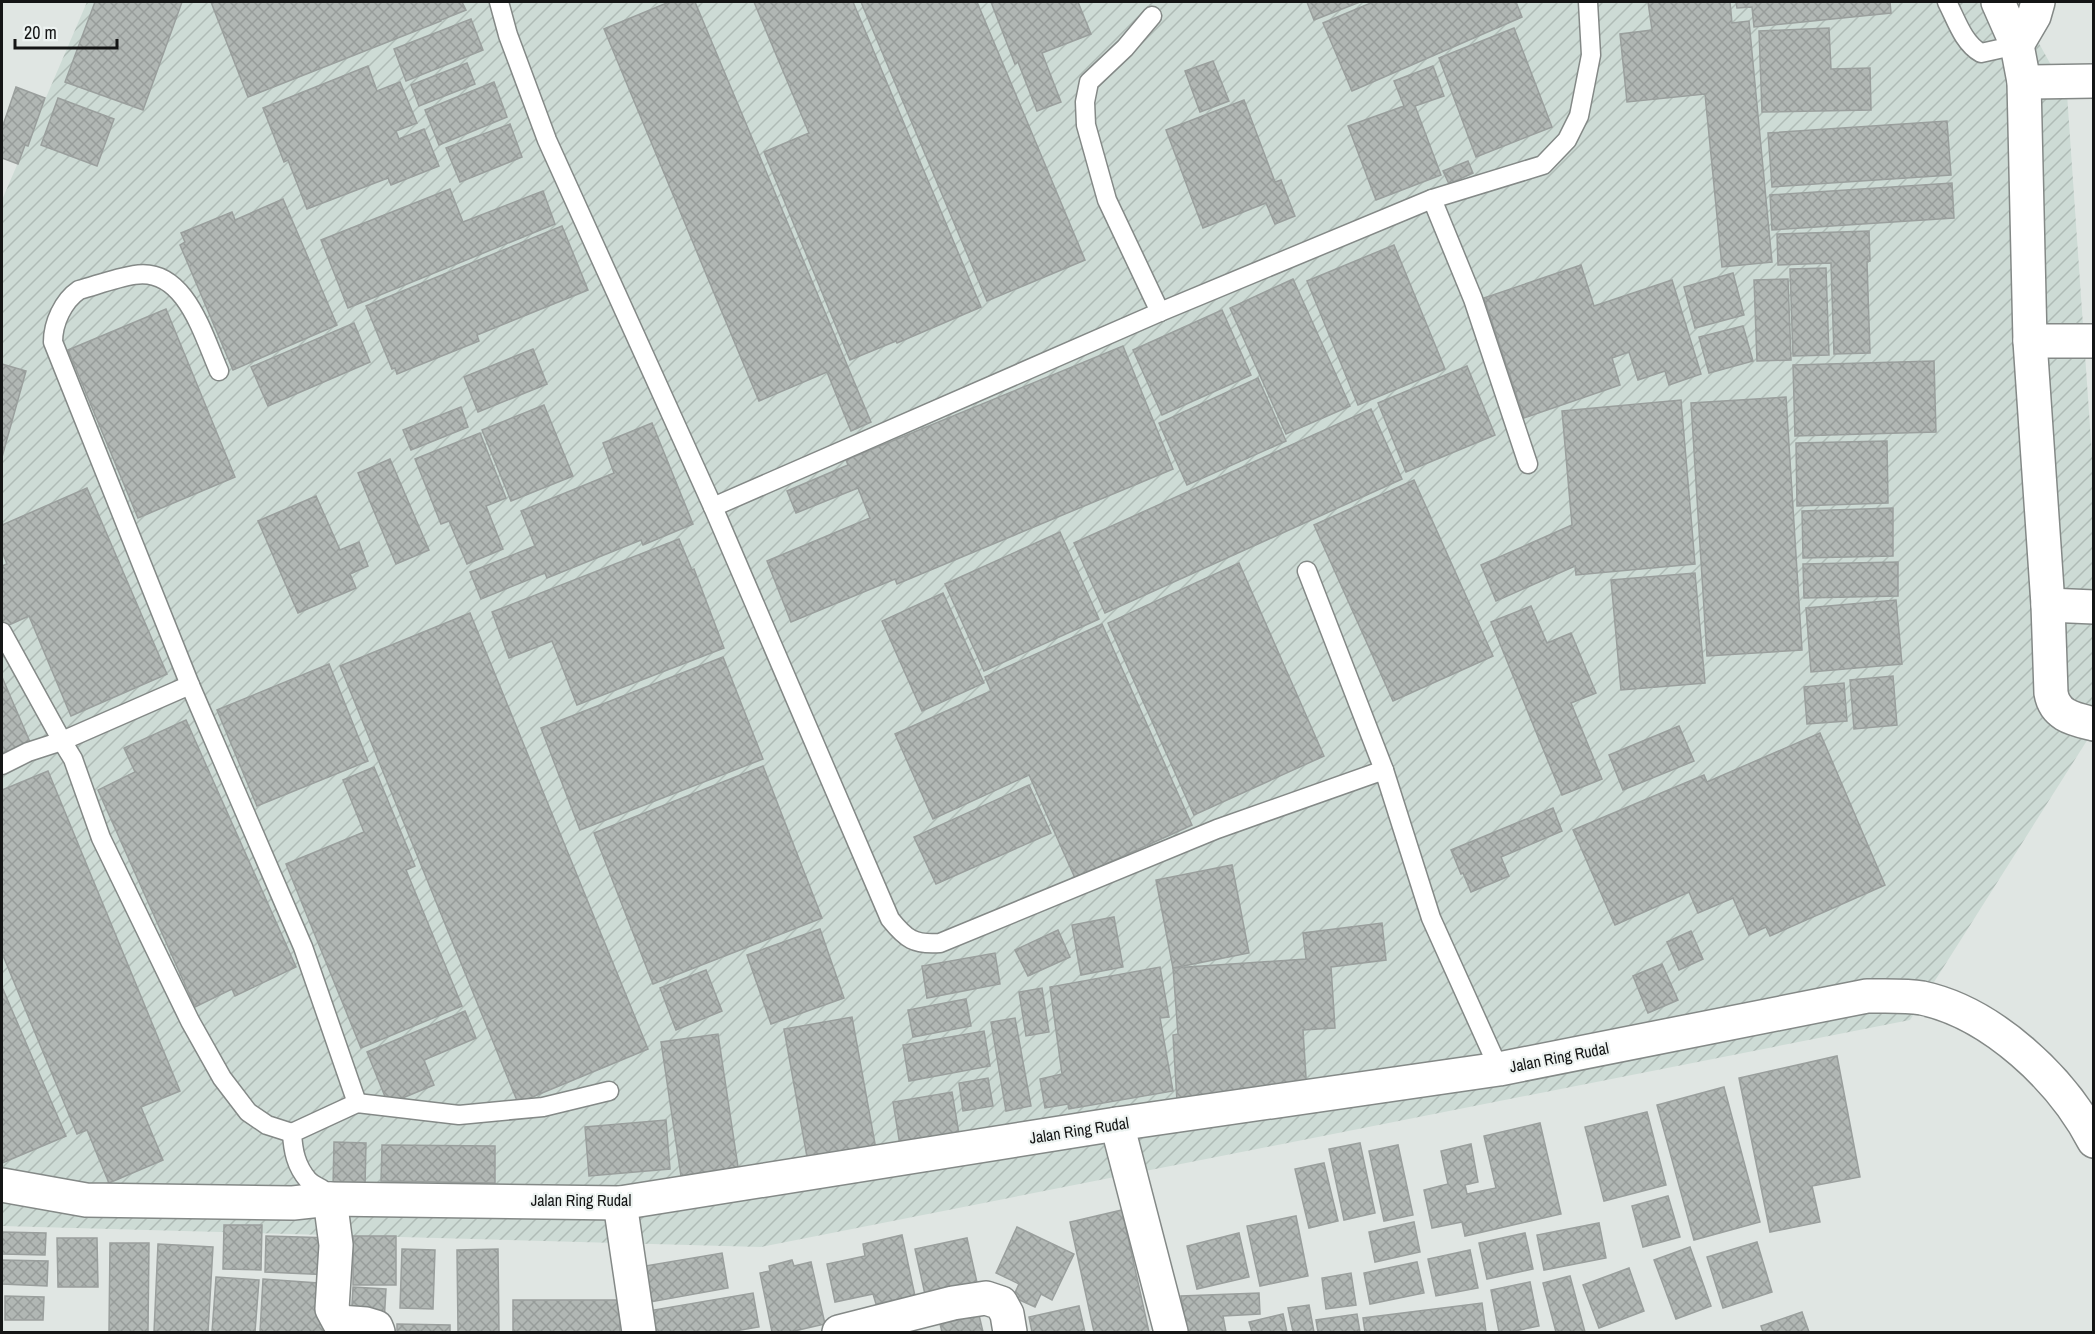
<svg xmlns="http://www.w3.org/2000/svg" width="2095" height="1334" viewBox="0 0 2095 1334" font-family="'Archivo Narrow',sans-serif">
<defs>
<pattern id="industrial-furrows" width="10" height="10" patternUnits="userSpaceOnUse" patternTransform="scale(1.5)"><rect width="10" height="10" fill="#cddbd5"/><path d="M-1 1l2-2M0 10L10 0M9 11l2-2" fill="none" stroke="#afbbb6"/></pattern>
<pattern id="building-cross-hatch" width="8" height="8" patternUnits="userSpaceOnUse" patternTransform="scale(1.5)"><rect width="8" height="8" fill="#b1b7b4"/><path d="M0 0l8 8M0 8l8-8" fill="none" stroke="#979c9a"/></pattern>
</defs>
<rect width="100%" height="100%" fill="#e0e6e3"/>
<!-- industrial -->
<path fill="url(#industrial-furrows)" d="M87,2H2016L2067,94L2093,470V731L1910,1020L761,1247L2,1226V200Z"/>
<!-- building -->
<g fill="url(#building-cross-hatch)" stroke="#9a9f9d" stroke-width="1.5">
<path d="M95,2H182L143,110L65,82Z"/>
<path d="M211,2H462L466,10L441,20V21L248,97Z"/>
<path d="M669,2H695L871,422L851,431L827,372L759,401L604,29Z"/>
<path d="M754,2H853L981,307L897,343L896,341L850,360L764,152L809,133Z"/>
<path d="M861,2H977L1085,260L987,301Z"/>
<path d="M991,2H1078L1091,34L1042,53L1061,102L1037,111L1018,62L1015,64Z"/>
<path d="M1307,2H1360L1314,20Z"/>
<path d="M1373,2H1516L1522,17L1352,91L1323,23Z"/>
<path d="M1648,2H1730L1732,23L1749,21L1772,262L1722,267L1705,94L1627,102L1620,34L1652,30Z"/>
<path d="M1736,2H1890L1891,13L1754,27L1752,7L1737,8Z"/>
<path d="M471,19L483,50L406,81L394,49Z"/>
<path d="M1514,28L1552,127L1476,157L1439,58Z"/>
<path d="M1829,28L1831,69L1870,68L1871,110L1762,112L1759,31Z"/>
<path d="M1213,61L1229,101L1200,112L1185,71Z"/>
<path d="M467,63L475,84L419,106L411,85Z"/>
<path d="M368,66L377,91L400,82L417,123L396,131L399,139L424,129L439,166L391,185L388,178L307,209L288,160L284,162L263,108Z"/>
<path d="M1433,66L1444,96L1415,106L1441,175L1376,200L1348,126L1404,106L1394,81Z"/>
<path d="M494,82L507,117L439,145L425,110Z"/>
<path d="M16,87L45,98L28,146L25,145L18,164L2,158V128Z"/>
<path d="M58,98L114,119L97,166L41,145Z"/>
<path d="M1244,100L1275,182L1281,180L1295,216L1275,224L1266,203L1203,228L1166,130Z"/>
<path d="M1947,121L1951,175L1772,187L1768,133Z"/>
<path d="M510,124L522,157L460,182L446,148Z"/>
<path d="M1468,161L1473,173L1449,184L1443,171Z"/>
<path d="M1952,183L1954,218L1772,230L1770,195Z"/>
<path d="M450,189L463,222L543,191L555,224L348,308L321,240Z"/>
<path d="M283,199L337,325L233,370L180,245L185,242L181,233L232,212L235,220Z"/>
<path d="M562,226L588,290L477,335L479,341L397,374L395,368L392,369L366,306Z"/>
<path d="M1869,231L1870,261L1867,262L1870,353L1834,354L1831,263L1778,265L1777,234Z"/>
<path d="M1394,245L1445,369L1358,405L1307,281Z"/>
<path d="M1581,265L1594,306L1672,280L1701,374L1669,385L1665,371L1638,380L1629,352L1612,358L1620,385L1524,418L1484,298Z"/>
<path d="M1826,268L1829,355L1793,356L1790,269Z"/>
<path d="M1733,273L1744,315L1695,328L1684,287Z"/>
<path d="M1293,279L1350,406L1286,434L1230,308Z"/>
<path d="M1788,279L1791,360L1757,361L1754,280Z"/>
<path d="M166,309L235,477L138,518L68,350Z"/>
<path d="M1222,310L1251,375L1162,415L1133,350Z"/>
<path d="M354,323L370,362L268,406L251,367Z"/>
<path d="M1743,326L1753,361L1709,373L1699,337Z"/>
<path d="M1123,346L1173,469L897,584L895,579L791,622L767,561L870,518L858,488L796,513L787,491L848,465L846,460Z"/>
<path d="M533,349L547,384L478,412L464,377Z"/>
<path d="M1934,361L1936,432L1795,436L1793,365Z"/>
<path d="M2,364L26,371L2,457Z"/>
<path d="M1467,366L1495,435L1406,472L1378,403Z"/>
<path d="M1258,378L1286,441L1187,485L1159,423Z"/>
<path d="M1786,397L1802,650L1707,656L1691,403Z"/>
<path d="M1681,400L1695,564L1576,575L1575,566L1496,601L1481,565L1572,525L1562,411Z"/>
<path d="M544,405L573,476L511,501L482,430Z"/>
<path d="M461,407L468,427L411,450L403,430Z"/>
<path d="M1371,409L1402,479L1105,613L1074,543Z"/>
<path d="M652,423L693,524L643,545L641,540L547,578L545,573L481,599L470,572L535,546L521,511L614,473L603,443Z"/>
<path d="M480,433L506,498L486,506L503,549L467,564L449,521L441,524L415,459Z"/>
<path d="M1887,441L1888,503L1797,506L1796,443Z"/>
<path d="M390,459L429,550L396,564L358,473Z"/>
<path d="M1414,480L1493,656L1393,701L1314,525Z"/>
<path d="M87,488L167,674L71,716L29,616L2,628V566L7,564L2,551V525Z"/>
<path d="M316,496L340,550L359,542L368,566L350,574L356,588L298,613L258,521Z"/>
<path d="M1893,508V556L1803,558L1802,511Z"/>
<path d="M1060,532L1099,619L984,671L945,584Z"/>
<path d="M679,539L692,570L694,569L724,648L577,705L552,641L509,658L492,612Z"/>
<path d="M1898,562V596L1804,598L1803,564Z"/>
<path d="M1239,563L1324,756L1194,815L1108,623Z"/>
<path d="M1695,573L1705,683L1621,690L1611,580Z"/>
<path d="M943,593L984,683L922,711L882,621Z"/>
<path d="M1896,600L1902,664L1811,672L1806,608Z"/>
<path d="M1531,606L1547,643L1571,633L1596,693L1571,703L1602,779L1562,795L1491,622Z"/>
<path d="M470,613L648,1049L518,1103L340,666Z"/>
<path d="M1102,624L1192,825L1075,878L1029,775L933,819L895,734L991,691L985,677Z"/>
<path d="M723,657L763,759L580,830L541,728Z"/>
<path d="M329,664L368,761L257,806L217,710Z"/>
<path d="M1893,676L1897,725L1854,729L1850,680Z"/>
<path d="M2,677L30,742L2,754Z"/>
<path d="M1844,683L1847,721L1807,724L1804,687Z"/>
<path d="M186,720L296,967L235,996L232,989L195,1007L98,790L135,772L124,748Z"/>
<path d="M1679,726L1694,761L1623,790L1609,755Z"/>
<path d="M1820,733L1885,885L1770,936L1766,927L1749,935L1733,898L1698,913L1689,892L1615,925L1573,830L1704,775L1707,782Z"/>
<path d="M763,766L822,918L653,984L594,833Z"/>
<path d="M374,767L415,866L406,870L462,1006L361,1048L286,864L364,832L343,780Z"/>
<path d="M48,771L180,1091L141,1107L163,1160L109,1183L87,1130L77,1134L2,953V790Z"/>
<path d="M1029,785L1051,833L936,884L914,837Z"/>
<path d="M1553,808L1562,831L1501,857L1509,876L1471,892L1463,873L1461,874L1451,850Z"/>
<path d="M1232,865L1249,953L1173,968L1156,880Z"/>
<path d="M1114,917L1123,967L1081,975L1072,925Z"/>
<path d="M1382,923L1386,960L1331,967L1335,1028L1303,1030L1307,1093L1177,1101L1173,1035L1178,1034L1173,968L1306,959L1303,933Z"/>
<path d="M820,929L844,998L771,1024L747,955Z"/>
<path d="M1058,930L1070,957L1028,976L1015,950Z"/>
<path d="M1691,931L1703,959L1679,970L1667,942Z"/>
<path d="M995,953L1000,984L927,998L922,966Z"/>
<path d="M1662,964L1678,1000L1648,1013L1633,976Z"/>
<path d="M1160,967L1169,1017L1160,1018L1173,1091L1069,1109L1068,1104L1045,1108L1040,1079L1062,1074L1050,987Z"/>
<path d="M706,970L722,1011L676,1030L660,988Z"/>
<path d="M2,987L66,1136L2,1163Z"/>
<path d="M1042,988L1049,1032L1026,1036L1019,992Z"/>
<path d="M966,999L971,1026L913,1037L908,1010Z"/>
<path d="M465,1011L476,1038L424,1060L434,1085L388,1104L367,1052Z"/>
<path d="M852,1017L877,1155L809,1168L784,1029Z"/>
<path d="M1015,1018L1031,1106L1006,1111L991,1022Z"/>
<path d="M984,1031L990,1066L909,1081L903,1045Z"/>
<path d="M718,1034L738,1167L681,1176L661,1042Z"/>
<path d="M1837,1056L1860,1177L1812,1186L1820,1222L1770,1232L1739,1078Z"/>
<path d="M988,1078L993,1106L963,1111L959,1083Z"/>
<path d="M1724,1087L1760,1222L1694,1240L1657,1105Z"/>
<path d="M952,1092L959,1134L900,1145L893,1102Z"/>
<path d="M1647,1112L1666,1185L1604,1201L1585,1127Z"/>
<path d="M666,1120L670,1169L589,1176L585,1127Z"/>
<path d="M1540,1123L1561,1214L1465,1236L1462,1222L1432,1228L1424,1190L1448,1184L1441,1151L1471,1144L1478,1182L1465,1185L1467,1194L1496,1188L1484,1136Z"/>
<path d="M334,1142L366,1143L365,1187H333Z"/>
<path d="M1360,1143L1375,1213L1344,1220L1329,1149Z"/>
<path d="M382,1145L495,1146V1183L381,1181Z"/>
<path d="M1398,1145L1413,1215L1384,1221L1369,1151Z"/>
<path d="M1324,1163L1338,1221L1309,1228L1295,1169Z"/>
<path d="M1668,1196L1680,1237L1643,1247L1632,1206Z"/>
<path d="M1122,1210L1149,1332H1094L1070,1222Z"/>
<path d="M1296,1216L1308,1276L1260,1286L1247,1226Z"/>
<path d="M1414,1222L1420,1252L1375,1262L1369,1232Z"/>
<path d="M1599,1223L1606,1258L1544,1270L1537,1235Z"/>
<path d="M224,1225H262L261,1270L223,1269Z"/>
<path d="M1017,1227L1074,1254L1052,1300L1041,1294L1035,1307L1013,1297L1019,1284L996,1273Z"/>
<path d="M2,1232L46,1233L45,1255L2,1254Z"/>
<path d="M1239,1233L1249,1277L1197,1289L1187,1246Z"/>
<path d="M1525,1233L1533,1269L1487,1279L1479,1243Z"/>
<path d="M902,1235L915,1296L876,1304L873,1294L835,1302L827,1264L865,1256L863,1244Z"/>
<path d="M266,1236L333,1238L332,1275L265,1272Z"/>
<rect x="353" y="1236" width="43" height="49"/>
<path d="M57,1238H97L98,1287H58Z"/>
<path d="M967,1238L978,1287L926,1299L915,1249Z"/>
<path d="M1757,1242L1772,1292L1723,1308L1707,1257Z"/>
<path d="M110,1243H149L148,1332H109Z"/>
<path d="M158,1244L213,1247L208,1332H154Z"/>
<path d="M1690,1247L1711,1306L1676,1319L1654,1260Z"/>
<path d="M402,1249L435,1250L433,1309L400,1308Z"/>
<path d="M498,1249L499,1332H458L457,1250Z"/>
<path d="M1470,1250L1478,1288L1436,1296L1428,1259Z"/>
<path d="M722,1253L728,1288L645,1303L639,1267Z"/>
<path d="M2,1260L48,1261L47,1286L2,1284Z"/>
<path d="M792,1260L794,1266L811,1262L825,1324L790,1332H772L760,1273L770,1271L769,1266Z"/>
<path d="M1417,1262L1424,1293L1370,1304L1364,1273Z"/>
<path d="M1629,1268L1644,1311L1599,1328L1583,1285Z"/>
<path d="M1351,1273L1356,1305L1326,1309L1322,1278Z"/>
<path d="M1570,1276L1585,1332H1556L1543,1283Z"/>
<path d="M216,1277L259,1280L255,1332H212Z"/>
<path d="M263,1279L332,1284L329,1332H260Z"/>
<path d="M1530,1282L1539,1326L1510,1332H1499L1491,1290Z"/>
<path d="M353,1287L386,1289L384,1323L351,1322Z"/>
<path d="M753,1293L759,1327L729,1332H652L648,1311Z"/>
<path d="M1259,1293L1260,1314L1223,1316L1226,1332H1187L1181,1296Z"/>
<path d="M5,1296L44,1297L43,1320H5Z"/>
<rect x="513" y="1300" width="107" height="32"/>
<path d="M1482,1303L1486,1332H1365L1363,1318Z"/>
<path d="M1309,1305L1314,1332H1293L1288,1308Z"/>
<path d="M1079,1306L1085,1332H1032L1029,1317Z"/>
<path d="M1802,1312L1809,1332H1763L1761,1326Z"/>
<path d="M1283,1314L1287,1332H1252L1249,1322Z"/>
<path d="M1357,1314L1360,1332H1318L1316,1320Z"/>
<path d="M979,1315L983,1332H942L940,1324Z"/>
<path d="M397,1324L450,1325V1332H397Z"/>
</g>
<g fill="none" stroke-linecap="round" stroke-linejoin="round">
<defs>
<g id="service">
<path d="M499,2L508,35L547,140L713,507L890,919C906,939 914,945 940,943L1217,829L1384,770L1431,918L1499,1069"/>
<path d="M1947,2C1956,19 1963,43 1981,53L2017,45"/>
<path d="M1152,16L1125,48L1089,82L1085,102L1086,125L1107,200L1160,312"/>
<path d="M1432,199L1473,299L1528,464"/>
<path d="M219,371C203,335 185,266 134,275C116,278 97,285 79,290C63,301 53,323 53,342L190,685L303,947L357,1103"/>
<path d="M713,507L1160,312L1432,199L1543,165L1567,140L1579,116L1591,55L1588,2"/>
<path d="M1307,571L1384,770"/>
<path d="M2,632L62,741L190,685"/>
<path d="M2,765L28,752L62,741L73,759L101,838L190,1021L222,1078L248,1112L267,1125L292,1133"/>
<path d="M330,1199C323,1185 316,1189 308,1180C296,1166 293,1151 292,1133L357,1103L459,1115L543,1107L609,1091"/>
</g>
<g id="minor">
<path d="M1998,2L2017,45L2024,82L2030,341L2048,605L2051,693C2055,716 2074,719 2094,724"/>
<path d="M2017,45L2034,16L2038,2"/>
<path d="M2024,82L2094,81"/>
<path d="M2030,341H2094"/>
<path d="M2048,605L2094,607"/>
<path d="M1117,1124L1171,1332"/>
<path d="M2,1185L86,1200L293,1203L330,1199L620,1203L1117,1124L1499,1069L1867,996C1885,996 1905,995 1922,998C1992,1013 2062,1079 2094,1141"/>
<path d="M330,1199L336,1245L332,1309L339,1322L366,1324L376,1327L378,1332"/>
<path d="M620,1203L639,1332"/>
<path d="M839,1332L953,1303L986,1298L1001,1303L1007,1314L1010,1332"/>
</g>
</defs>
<!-- service casing -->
<use href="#service" stroke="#848987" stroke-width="21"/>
<!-- minor casing -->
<use href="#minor" stroke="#848987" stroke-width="36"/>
<!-- service -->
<use href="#service" stroke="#fff" stroke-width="18"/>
<!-- minor -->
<use href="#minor" stroke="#fff" stroke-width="33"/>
</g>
<g text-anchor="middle" stroke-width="4.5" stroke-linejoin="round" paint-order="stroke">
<!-- street labels -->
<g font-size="16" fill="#141515" stroke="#edf3f1">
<text transform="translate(1559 1057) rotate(-11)" y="6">Jalan Ring Rudal</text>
<text transform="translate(1079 1130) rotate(-9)" y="6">Jalan Ring Rudal</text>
<text x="581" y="1206">Jalan Ring Rudal</text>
</g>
</g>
<!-- border -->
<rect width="2095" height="1334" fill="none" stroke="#141515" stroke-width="6"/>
<!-- scale -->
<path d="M15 39v9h102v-9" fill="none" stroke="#141515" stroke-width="3"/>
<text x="24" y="39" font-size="18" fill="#141515" stroke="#edf3f1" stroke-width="4.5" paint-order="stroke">20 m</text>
</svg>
